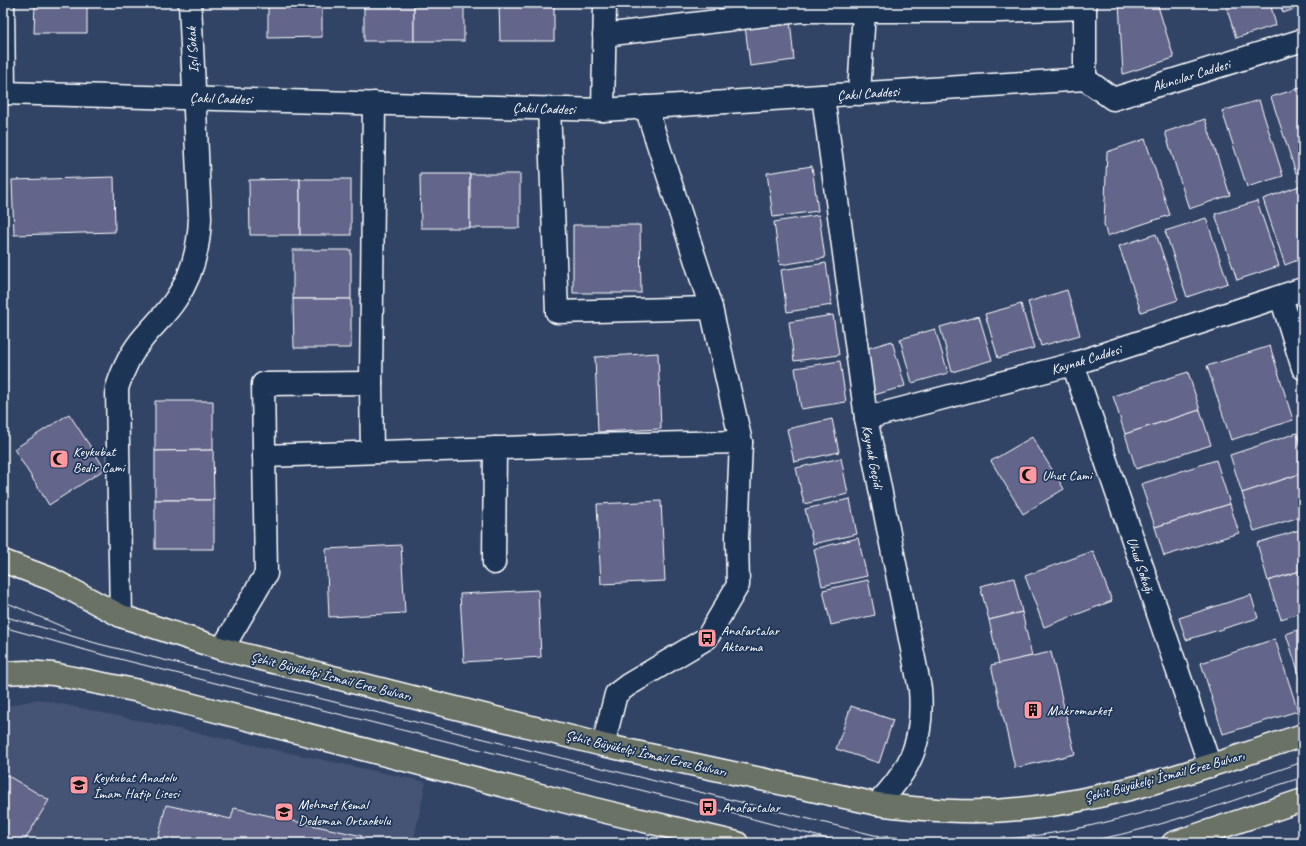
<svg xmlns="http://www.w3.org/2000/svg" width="1306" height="846" viewBox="0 0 1306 846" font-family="Caveat,sans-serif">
<rect width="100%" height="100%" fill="#324466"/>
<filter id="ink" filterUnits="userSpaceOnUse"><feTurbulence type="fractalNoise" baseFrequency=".025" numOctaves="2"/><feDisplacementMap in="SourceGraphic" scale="8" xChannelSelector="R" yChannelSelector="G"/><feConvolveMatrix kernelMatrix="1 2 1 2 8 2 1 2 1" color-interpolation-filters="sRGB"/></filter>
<g filter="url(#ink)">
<!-- built -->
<path fill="#455274" d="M38,699L426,782L413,843H3V707Z"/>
<!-- building -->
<g fill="#64668a" stroke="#fff">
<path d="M35,3H87V33H34Z"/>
<path d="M268,3H322V37L268,38Z"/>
<rect x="364" y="3" width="50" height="38"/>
<rect x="414" y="3" width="50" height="38"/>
<path d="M499,3H554V41H500Z"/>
<path d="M1119,3H1157L1174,58L1123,74Z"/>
<path d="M1225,3H1270L1276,25L1236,38Z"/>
<path d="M1280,3H1303V6L1283,13Z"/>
<path d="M790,20L794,60L750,66L745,26Z"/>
<path d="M1303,87V171L1296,173L1271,97Z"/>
<path d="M1259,100L1283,176L1247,187L1222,111Z"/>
<path d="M1205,119L1230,195L1189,209L1165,132Z"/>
<path d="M1145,139L1170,215L1107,236L1104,224L1107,152Z"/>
<path d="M812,166L818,211L773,217L767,173Z"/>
<path d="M420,174H470V228H421Z"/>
<rect x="470" y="174" width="50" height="54"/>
<path d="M114,177L115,232L14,235L12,180Z"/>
<path d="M300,179V235H250L249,180Z"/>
<rect x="300" y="179" width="51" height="56"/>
<path d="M1302,185L1303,258L1285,265L1263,199Z"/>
<path d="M1257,201L1279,266L1237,280L1215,214Z"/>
<path d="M819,215L825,258L780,265L774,222Z"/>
<path d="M1206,218L1228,283L1187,297L1165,231Z"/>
<path d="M573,225H640L641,293H573Z"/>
<path d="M1156,234L1178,300L1141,312L1119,246Z"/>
<rect x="293" y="250" width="58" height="49"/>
<path d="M826,263L832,305L787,312L781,270Z"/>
<path d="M1067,290L1080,335L1041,346L1028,302Z"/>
<path d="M293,299H351V348H294Z"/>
<path d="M1021,304L1034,348L998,358L985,314Z"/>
<path d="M833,315L839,355L794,361L789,322Z"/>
<path d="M979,316L992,360L952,372L940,327Z"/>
<path d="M3,329H5L6,383H3Z"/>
<path d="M935,329L948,373L912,383L900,339Z"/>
<path d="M892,341L905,386L871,396L858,351Z"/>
<path d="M1270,346L1293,420L1231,440L1207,366Z"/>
<path d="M658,353L661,429L598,432L595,357Z"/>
<path d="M840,361L846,402L801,409L795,368Z"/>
<path d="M1188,372L1200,410L1125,434L1113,396Z"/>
<path d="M155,401H213V450L155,451Z"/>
<path d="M1200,410L1211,445L1136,469L1125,434Z"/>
<path d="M69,414L105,469L49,505L14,449Z"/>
<path d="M832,419L839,452L794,462L787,429Z"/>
<path d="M1297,433L1303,454V473L1242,493L1230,455Z"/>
<path d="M1032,437L1064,489L1023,514L991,461Z"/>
<path d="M213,450L214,500H155V451Z"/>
<path d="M841,458L848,494L804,504L796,468Z"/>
<path d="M1216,460L1230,504L1155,527L1141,484Z"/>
<path d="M1303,473V516L1254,531L1242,493Z"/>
<path d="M850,499L857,534L813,544L805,509Z"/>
<rect x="155" y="500" width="59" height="49"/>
<path d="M661,501L665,581L601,584L597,504Z"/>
<path d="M1230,504L1239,533L1164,556L1155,527Z"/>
<path d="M1303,529V570L1268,581L1257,543Z"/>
<path d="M858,538L867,576L822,586L814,549Z"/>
<path d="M401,545L405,613L329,617L326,549Z"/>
<path d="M1093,551L1112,601L1044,627L1025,576Z"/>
<path d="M1303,570V612L1281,619L1268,581Z"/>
<path d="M1014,578L1022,612L989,620L980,586Z"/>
<path d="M868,580L875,615L831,625L823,590Z"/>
<path d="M538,590L541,657L464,662L460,594Z"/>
<path d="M1251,595L1258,618L1186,640L1179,618Z"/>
<path d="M1022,612L1032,656L999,664L989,620Z"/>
<path d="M1303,628V686L1286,634Z"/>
<path d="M1275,639L1298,711L1223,734L1201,663Z"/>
<path d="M1051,652L1075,754L1015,768L991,665Z"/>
<path d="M851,706L893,720L879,763L836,749Z"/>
<path d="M3,773L49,800L23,843H3Z"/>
<path d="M166,805L231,819L234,808L362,836L360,843H157Z"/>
<path d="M462,839L479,843H461Z"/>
</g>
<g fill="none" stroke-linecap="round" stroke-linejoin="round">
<defs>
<g id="minor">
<path d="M3,3L4,93"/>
<path d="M1085,3V79"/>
<path d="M604,35L799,11H1000L1085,8"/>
<path d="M1085,79L1113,99L1303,40"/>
<path d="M3,93L603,110L1085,79"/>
<path d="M859,94L864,11"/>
<path d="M823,96L866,418L920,689C924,739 912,769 877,804"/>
<path d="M549,108L557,312L711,308"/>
<path d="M603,110L605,3"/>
<path d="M1281,297L1303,368"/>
<path d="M1073,364L1210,766"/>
<path d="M866,418L1073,364L1303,289"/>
<path d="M372,452L371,383L374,103"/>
<path d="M264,456L589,445L741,442"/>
<path d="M494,563L495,448"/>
<path d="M121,616L117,388C123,369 131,352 144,337C155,324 167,313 176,299C193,275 199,247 200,218L190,3"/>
<path d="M222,649L266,574L263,384L371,383"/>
<path d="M603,745L616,694L628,685L707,638L738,585L737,538L741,442L711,308L646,107"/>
</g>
<g id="major">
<path d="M3,561L51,579L121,616L222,649L603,745L877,804C924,810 971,814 1019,809C1117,799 1210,766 1303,735"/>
<path d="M3,673L26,672L53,674L139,691L594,809L737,843"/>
<path d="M1173,843L1303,800"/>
</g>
</defs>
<!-- minor casing -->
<use href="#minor" stroke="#fff" stroke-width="25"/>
<!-- major casing -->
<use href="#major" stroke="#fff" stroke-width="25"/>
<!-- minor -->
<use href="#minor" stroke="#1d3557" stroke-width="22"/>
<!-- major -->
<use href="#major" stroke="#6a7266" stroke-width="22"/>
<!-- tram -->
<g stroke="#fff" stroke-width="1">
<path d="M3,601L70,630"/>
<path d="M3,616L99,644L874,835C918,840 962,843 1007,839C1106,830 1209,793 1303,762"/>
<path d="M3,627L96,653L708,807L843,843"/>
<path d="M1077,843C1155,831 1229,801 1303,777"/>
</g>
</g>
</g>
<!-- icons -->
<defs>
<symbol id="mosque-square" viewBox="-11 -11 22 22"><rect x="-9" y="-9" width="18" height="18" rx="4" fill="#ff9aa2" stroke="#1d3557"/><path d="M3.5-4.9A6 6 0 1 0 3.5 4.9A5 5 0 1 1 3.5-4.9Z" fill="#111"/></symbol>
<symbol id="bus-square" viewBox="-11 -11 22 22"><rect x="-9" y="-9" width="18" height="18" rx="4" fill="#ff9aa2" stroke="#1d3557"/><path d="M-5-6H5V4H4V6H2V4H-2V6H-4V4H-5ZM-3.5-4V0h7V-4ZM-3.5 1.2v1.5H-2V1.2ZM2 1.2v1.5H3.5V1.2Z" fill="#111"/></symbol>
<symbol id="building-square" viewBox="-11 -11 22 22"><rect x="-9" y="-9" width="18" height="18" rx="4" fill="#ff9aa2" stroke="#1d3557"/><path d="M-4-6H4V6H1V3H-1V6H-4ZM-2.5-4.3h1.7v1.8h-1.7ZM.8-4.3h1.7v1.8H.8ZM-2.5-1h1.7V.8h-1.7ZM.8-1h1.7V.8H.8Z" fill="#111"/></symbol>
<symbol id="school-square" viewBox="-11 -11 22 22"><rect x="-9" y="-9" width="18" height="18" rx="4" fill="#ff9aa2" stroke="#1d3557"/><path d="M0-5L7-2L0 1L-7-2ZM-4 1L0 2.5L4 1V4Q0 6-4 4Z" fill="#111"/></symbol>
</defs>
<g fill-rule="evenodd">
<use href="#mosque-square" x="48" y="448" width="22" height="22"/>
<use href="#mosque-square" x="1017" y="464" width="22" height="22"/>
<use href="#bus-square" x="696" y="627" width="22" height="22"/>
<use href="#building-square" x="1022" y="699" width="22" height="22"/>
<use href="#school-square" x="68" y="774" width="22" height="22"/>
<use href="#bus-square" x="697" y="796" width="22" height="22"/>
<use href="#school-square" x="273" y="801" width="22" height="22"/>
</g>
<g text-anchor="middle" stroke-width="3.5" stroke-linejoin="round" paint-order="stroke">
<!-- street labels -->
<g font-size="14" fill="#fff" stroke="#1d3557">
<text transform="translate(192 50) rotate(-93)" y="5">Işıl Sokak</text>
<text transform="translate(1191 75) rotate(-17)" y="5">Akıncılar Caddesi</text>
<text transform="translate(868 93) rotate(-4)" y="5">Çakıl Caddesi</text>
<text transform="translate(221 98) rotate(2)" y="5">Çakıl Caddesi</text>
<text transform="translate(544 108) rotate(2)" y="5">Çakıl Caddesi</text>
<text transform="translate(1086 359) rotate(-17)" y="5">Kaynak Caddesi</text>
<text transform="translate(873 457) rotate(79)" y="5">Kaynak Geçidi</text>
<text transform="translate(1141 565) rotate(71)" y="5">Uhud Sokağı</text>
<text transform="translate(331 676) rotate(14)" y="5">Şehit Büyükelçi İsmail Erez Bulvarı</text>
<text transform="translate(646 753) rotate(13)" y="5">Şehit Büyükelçi İsmail Erez Bulvarı</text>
<text transform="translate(1164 776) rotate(-15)" y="5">Şehit Büyükelçi İsmail Erez Bulvarı</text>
</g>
<!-- poi labels -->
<g font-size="14" fill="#fff" stroke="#1d3557" text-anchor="start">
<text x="73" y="456">Keykubat<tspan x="73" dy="16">Bedir Cami</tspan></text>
<text x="1042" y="480">Uhut Cami</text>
<text x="721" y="635">Anafartalar<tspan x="721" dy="16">Aktarma</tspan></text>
<text x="1047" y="715">Makromarket</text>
<text x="93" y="782">Keykubat Anadolu<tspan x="93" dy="16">İmam Hatip Lisesi</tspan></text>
<text x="298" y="809">Mehmet Kemal<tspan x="298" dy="16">Dedeman Ortaokulu</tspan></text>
<text x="722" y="812">Anafartalar</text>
</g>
</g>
<!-- margin -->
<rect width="1306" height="846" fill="none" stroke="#1d3557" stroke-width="16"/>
<rect x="8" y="8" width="1290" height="830" fill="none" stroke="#fff" stroke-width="1.5" filter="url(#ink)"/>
</svg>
